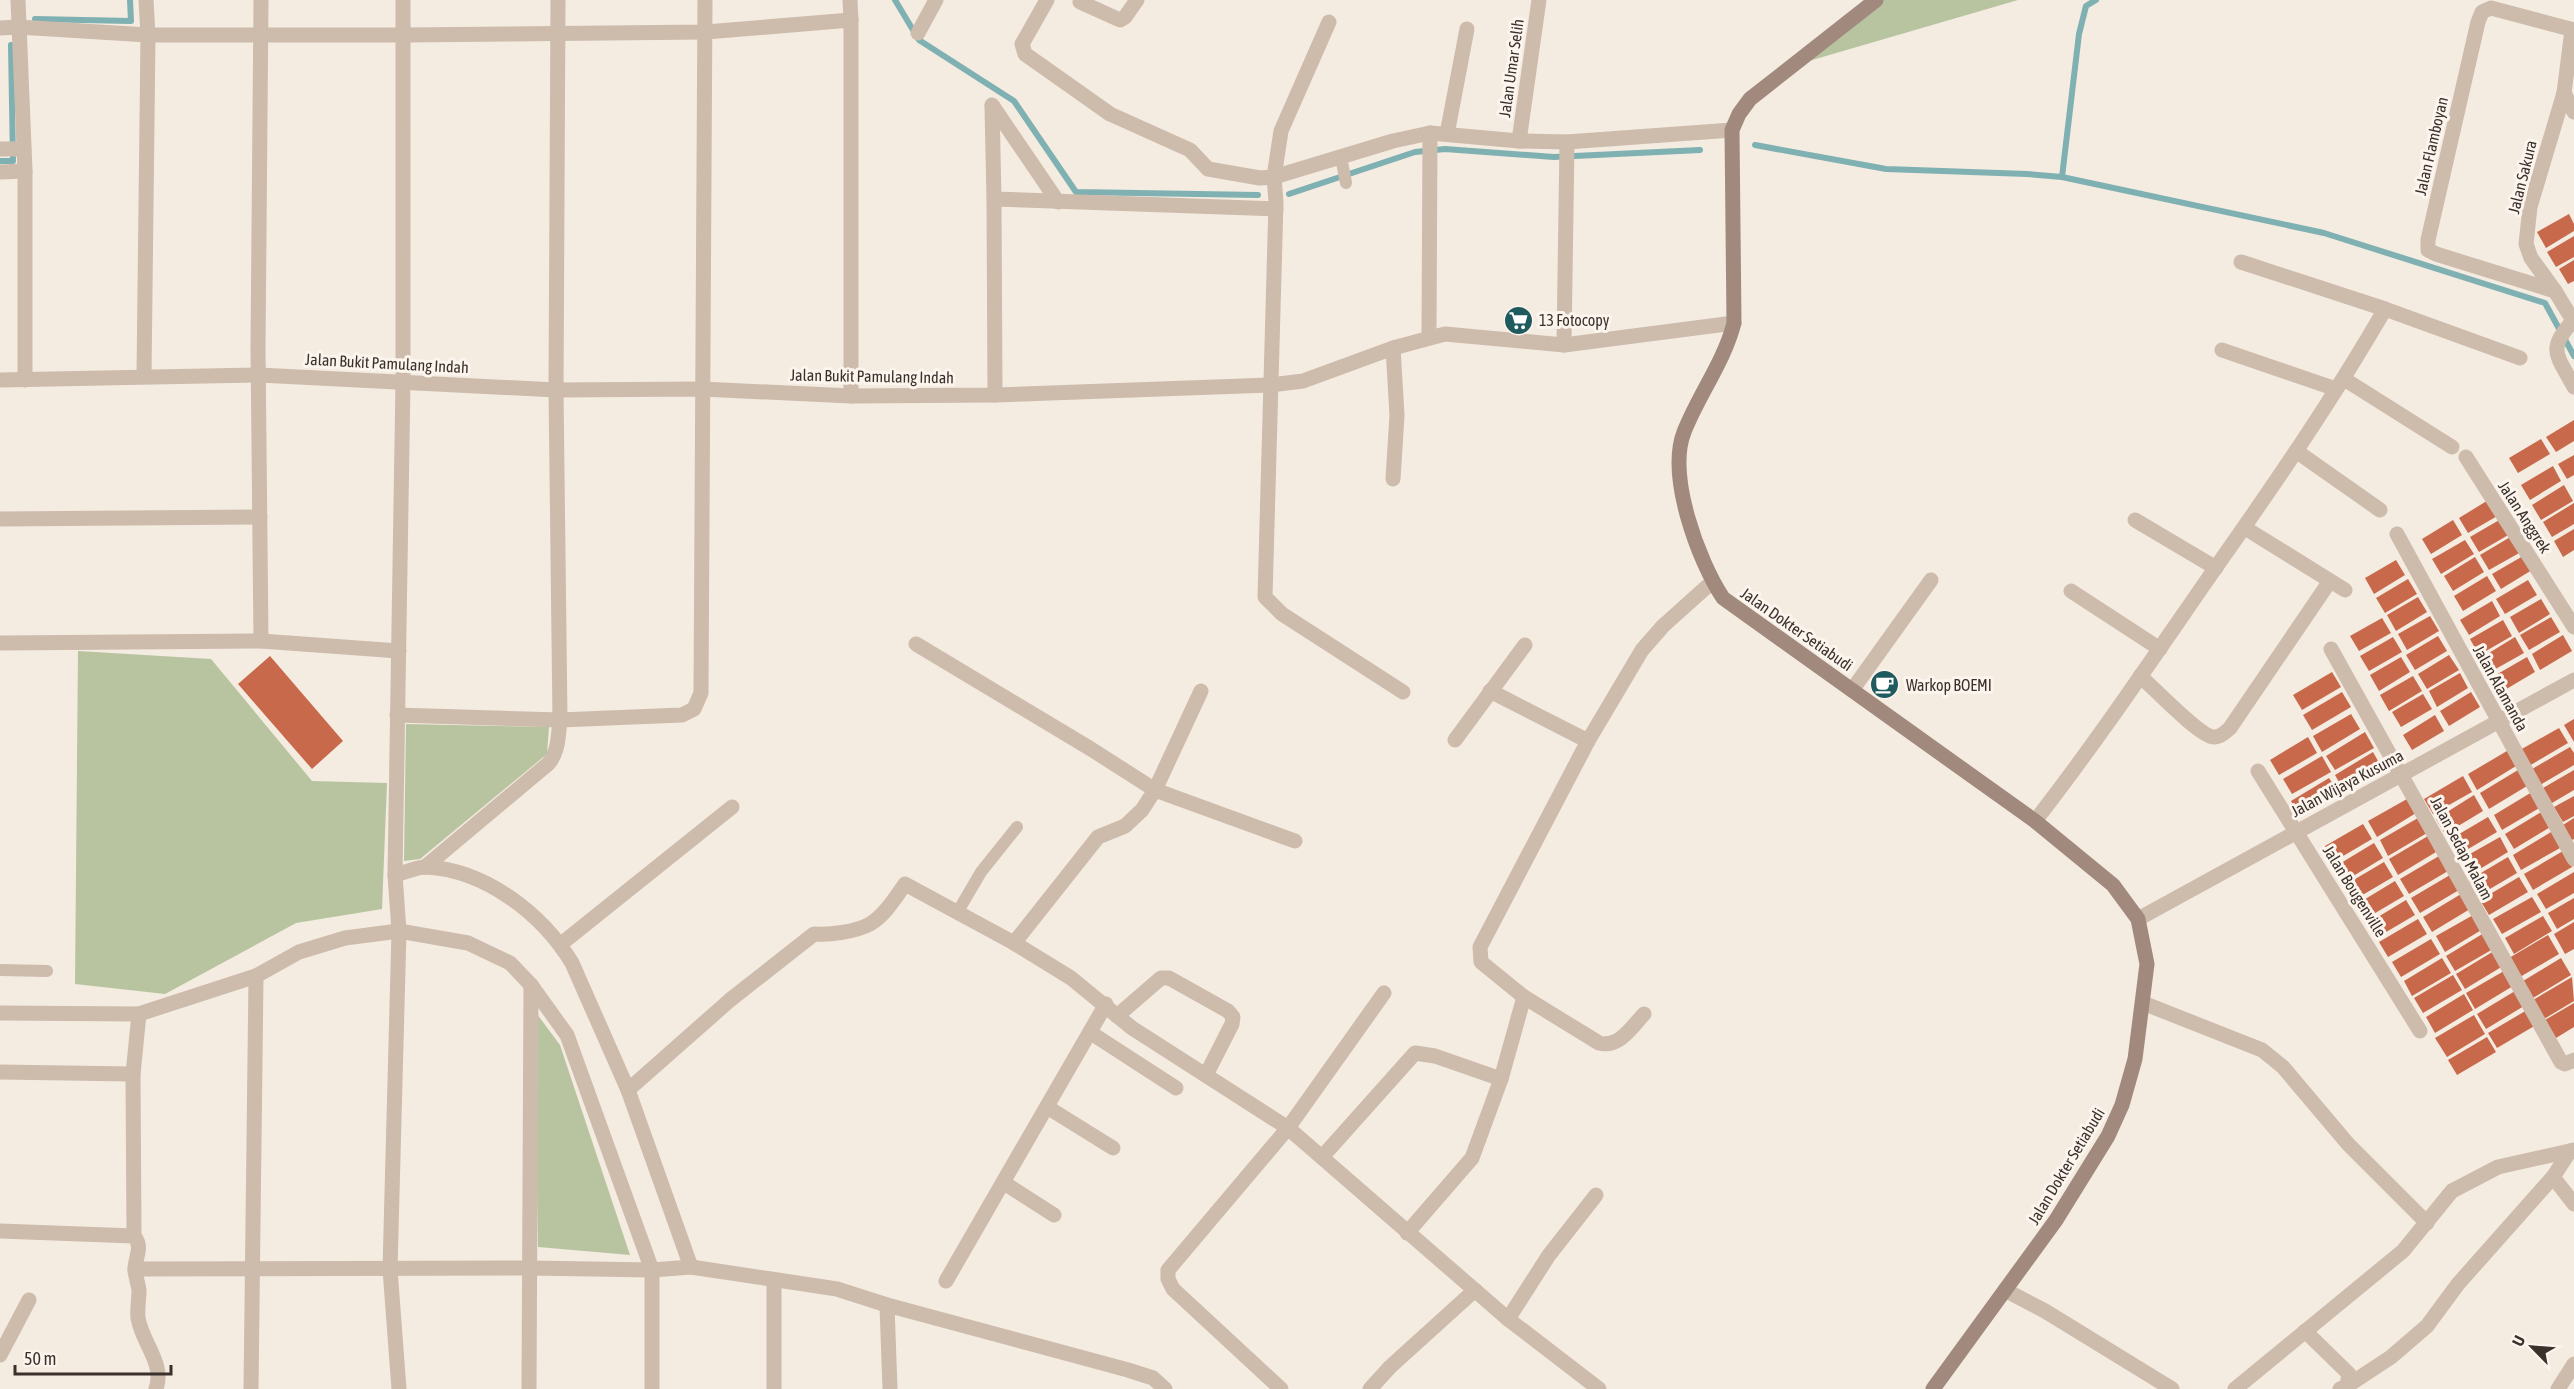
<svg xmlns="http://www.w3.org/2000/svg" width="2574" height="1389" viewBox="0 0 2574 1389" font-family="'Asap Condensed',sans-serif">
<rect width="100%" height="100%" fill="#f4ebe1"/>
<!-- green -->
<g fill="#b8c4a0">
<path d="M1880,0H2018L1795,65Z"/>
<path d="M78,651L211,659L312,781L387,783L382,909L296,923L165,994L75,984Z"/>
<path d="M406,724L549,727L547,754L420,859L404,861Z"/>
<path d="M534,1010L560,1045L630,1255L538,1247Z"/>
</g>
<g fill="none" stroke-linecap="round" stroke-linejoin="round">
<!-- stream -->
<g stroke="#7fb0b2" stroke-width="6">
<path d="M895,0L919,40L1014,101L1076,192L1258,195"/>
<path d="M35,19L131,21L130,0"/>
<path d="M1755,145L1886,169L2027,174L2062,177L2324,233L2545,303L2574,356"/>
<path d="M0,161H13L11,45"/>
<path d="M2062,177L2079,34L2086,6L2096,0"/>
<path d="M1289,194L1415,152L1445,149L1554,157L1700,150"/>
</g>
</g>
<!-- building -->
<g fill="#c8694b">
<path d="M2569,214L2574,224V231L2546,248L2537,232Z"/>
<path d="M2574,236V257L2556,267L2547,252Z"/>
<path d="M2574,260V281L2568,284L2559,269Z"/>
<path d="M2574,420V441L2556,452L2546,437Z"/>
<path d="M2541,439L2550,454L2518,473L2509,458Z"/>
<path d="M2574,455V475L2567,479L2558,464Z"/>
<path d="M2553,466L2561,481L2530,500L2521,485Z"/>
<path d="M2564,485L2573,501L2541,520L2532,505Z"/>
<path d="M2490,499L2499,515L2468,533L2459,518Z"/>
<path d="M2574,503V524L2552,537L2543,522Z"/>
<path d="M2501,519L2510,534L2479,552L2470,537Z"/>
<path d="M2453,520L2462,535L2431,554L2422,539Z"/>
<path d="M2574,529V550L2563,557L2554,541Z"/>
<path d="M2512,536L2521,552L2489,570L2480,555Z"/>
<path d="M2465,540L2474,554L2441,574L2432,559Z"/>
<path d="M2523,556L2532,570L2501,589L2492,574Z"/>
<path d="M2475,557L2484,572L2453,591L2444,576Z"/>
<path d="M2396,560L2405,575L2374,594L2365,578Z"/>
<path d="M2487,576L2496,591L2463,611L2454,596Z"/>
<path d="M2408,579L2417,594L2385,613L2376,598Z"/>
<path d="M2528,580L2537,595L2505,614L2496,599Z"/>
<path d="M2418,597L2427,612L2396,631L2387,615Z"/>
<path d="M2541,599L2550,614L2519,633L2510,617Z"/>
<path d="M2492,601L2500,616L2469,635L2460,620Z"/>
<path d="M2430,616L2439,631L2407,650L2398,634Z"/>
<path d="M2551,617L2560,632L2529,650L2520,635Z"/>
<path d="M2382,618L2391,633L2359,651L2350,636Z"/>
<path d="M2503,620L2512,636L2479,655L2470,639Z"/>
<path d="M2563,635L2572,651L2540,670L2532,654Z"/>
<path d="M2438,636L2447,651L2415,670L2406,655Z"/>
<path d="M2393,637L2402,652L2369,671L2360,656Z"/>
<path d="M2515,637L2524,653L2492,671L2484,656Z"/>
<path d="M2449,655L2459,670L2427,689L2418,674Z"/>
<path d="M270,656L343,741L312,769L238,684Z"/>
<path d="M2401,657L2410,672L2379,691L2370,675Z"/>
<path d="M2527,657L2535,672L2503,691L2494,676Z"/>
<path d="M2332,672L2341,687L2302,710L2293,695Z"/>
<path d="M2460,673L2468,688L2437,707L2429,691Z"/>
<path d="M2413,676L2422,691L2389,711L2380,695Z"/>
<path d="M2342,692L2351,707L2312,730L2303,715Z"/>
<path d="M2471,692L2480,707L2449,726L2440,711Z"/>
<path d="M2423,694L2432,709L2401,727L2392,712Z"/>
<path d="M2351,714L2360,729L2322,752L2313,736Z"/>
<path d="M2435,715L2444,731L2412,750L2403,735Z"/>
<path d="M2574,719V742L2564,725Z"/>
<path d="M2559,728L2568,743L2529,766L2520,750Z"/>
<path d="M2365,732L2374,748L2335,770L2326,756Z"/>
<path d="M2308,737L2317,753L2279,775L2270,760Z"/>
<path d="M2570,747L2574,753V765L2540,785L2532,769Z"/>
<path d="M2507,751L2516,766L2477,790L2468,774Z"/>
<path d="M2373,752L2382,768L2344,791L2335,775Z"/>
<path d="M2322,756L2331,772L2292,794L2283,779Z"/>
<path d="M2518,770L2527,786L2489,809L2480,793Z"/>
<path d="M2574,770V790L2552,803L2543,788Z"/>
<path d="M2463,776L2472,792L2433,814L2424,799Z"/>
<path d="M2329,778L2339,793L2300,816L2291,801Z"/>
<path d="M2532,792L2541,807L2502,830L2494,815Z"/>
<path d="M2474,795L2483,811L2445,834L2436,819Z"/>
<path d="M2574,796V816L2563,822L2554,807Z"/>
<path d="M2407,799L2416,813L2377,837L2368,821Z"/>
<path d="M2543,811L2552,826L2514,849L2505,834Z"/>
<path d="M2488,817L2497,832L2458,855L2449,840Z"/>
<path d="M2418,818L2427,833L2388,856L2380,840Z"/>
<path d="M2574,818V839L2572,840L2563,825Z"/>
<path d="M2363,824L2372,839L2333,862L2325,846Z"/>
<path d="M2551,832L2560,848L2521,870L2513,855Z"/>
<path d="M2428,836L2436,852L2398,875L2389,859Z"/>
<path d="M2500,837L2508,852L2470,875L2461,859Z"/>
<path d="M2374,843L2383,858L2345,881L2336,866Z"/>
<path d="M2563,851L2572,867L2533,890L2524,874Z"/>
<path d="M2439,856L2448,871L2409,894L2400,879Z"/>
<path d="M2508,857L2517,873L2478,896L2469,880Z"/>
<path d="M2384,862L2393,877L2354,900L2345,885Z"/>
<path d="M2574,872V893L2546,909L2537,894Z"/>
<path d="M2450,875L2459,890L2420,913L2411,898Z"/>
<path d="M2519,877L2528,892L2489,915L2480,900Z"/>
<path d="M2395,881L2404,896L2365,919L2357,904Z"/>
<path d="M2461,894L2470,909L2432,932L2423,917Z"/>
<path d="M2532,897L2541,912L2502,934L2493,919Z"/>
<path d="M2574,898V919L2557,929L2548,913Z"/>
<path d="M2406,900L2415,915L2376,938L2368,923Z"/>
<path d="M2475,914L2483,929L2445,952L2436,936Z"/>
<path d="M2543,916L2552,931L2514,954L2505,938Z"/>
<path d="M2418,919L2427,934L2388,957L2379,942Z"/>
<path d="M2574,922V949L2565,954L2554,934Z"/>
<path d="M2484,933L2493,949L2455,971L2446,956Z"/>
<path d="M2548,935L2559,954L2520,977L2509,958Z"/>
<path d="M2431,939L2440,954L2401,977L2392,962Z"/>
<path d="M2494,951L2503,966L2465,989L2456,974Z"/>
<path d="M2442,958L2451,973L2412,996L2404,981Z"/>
<path d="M2561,958L2571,975L2533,998L2523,981Z"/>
<path d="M2504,971L2513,986L2475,1009L2466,993Z"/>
<path d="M2453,975L2462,990L2423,1013L2414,998Z"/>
<path d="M2572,977L2574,1001L2544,1019L2533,1000Z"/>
<path d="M2515,991L2524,1006L2486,1029L2477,1014Z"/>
<path d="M2464,994L2473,1010L2435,1033L2426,1017Z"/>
<path d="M2574,1003V1027L2556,1038L2545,1020Z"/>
<path d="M2527,1010L2536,1025L2497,1048L2488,1033Z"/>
<path d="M2474,1015L2485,1034L2447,1057L2435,1038Z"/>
<path d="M2487,1037L2496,1052L2457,1075L2448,1060Z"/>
</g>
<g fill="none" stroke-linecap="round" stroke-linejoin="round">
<!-- lane -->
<g stroke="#cdbbac" stroke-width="12">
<path d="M1341,157L1346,183"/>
<path d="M957,913L981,872L1017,827"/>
<path d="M0,970L47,971"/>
</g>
<!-- street -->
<g stroke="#cdbbac" stroke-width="15">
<path d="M18,0L25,171V380"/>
<path d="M261,0L258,348L261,641"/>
<path d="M850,0L851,20"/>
<path d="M1047,0L1022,44L1025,54L1110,114L1190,150L1208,169L1260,178L1274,177L1393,141L1430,133L1519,141L1567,142L1732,130"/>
<path d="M1080,2L1120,20L1125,17L1137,0"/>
<path d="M1329,22L1281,131L1274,177L1276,202L1265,597L1282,614L1403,692"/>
<path d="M0,28L18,27L148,35H404L706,32L851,20V396"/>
<path d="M2572,30L2564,93L2530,207L2526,244L2531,258L2555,291L2574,322"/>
<path d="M918,33L936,0"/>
<path d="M2564,93L2574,112"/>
<path d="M992,105L1058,202"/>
<path d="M992,106L994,199"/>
<path d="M1447,134L1467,29"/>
<path d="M1519,141L1539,0"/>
<path d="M0,149H24"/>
<path d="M0,172L25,171"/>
<path d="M2241,262L2385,309L2520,358"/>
<path d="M2555,291L2436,254L2428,250V240L2478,22L2482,12L2491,8L2574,30"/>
<path d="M2574,320C2546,349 2557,355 2574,387"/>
<path d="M1429,337L1430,133"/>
<path d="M1564,345L1567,142"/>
<path d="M2222,350L2336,389"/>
<path d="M144,376L148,35L146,0"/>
<path d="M2344,379L2452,447"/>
<path d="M0,380L259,375L556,390L702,389L851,396L995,395L1270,385L1303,381L1393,348L1445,334L1564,345L1734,323"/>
<path d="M995,395L994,199L1276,209"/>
<path d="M2296,451L2380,510"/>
<path d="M2466,457L2574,627"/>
<path d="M1393,479L1397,415L1393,348"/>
<path d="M0,519L260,517"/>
<path d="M2135,520L2216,568"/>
<path d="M2245,528L2345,590"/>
<path d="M2397,534L2574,859"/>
<path d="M2071,591L2160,649"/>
<path d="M0,643L261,641L399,651"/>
<path d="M916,644L1091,749L1155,790L1295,841"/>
<path d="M2331,649L2561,1062L2565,1064L2574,1060"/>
<path d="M2140,676C2153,687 2200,737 2214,737C2220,737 2226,732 2230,728L2330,581"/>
<path d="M1852,690L1931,580"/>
<path d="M1490,691L1588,741"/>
<path d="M397,715L560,720L682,715L694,709L701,693L705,0"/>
<path d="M1455,740L1525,645"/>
<path d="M2258,771L2420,1031"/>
<path d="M2035,821C2098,740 2155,655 2214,570C2274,485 2333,399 2385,309"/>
<path d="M425,867L548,764C559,752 558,735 560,720L556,390L558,0"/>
<path d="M395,875C404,873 416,867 426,867C486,870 542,914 572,963L628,1090L691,1267"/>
<path d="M2138,919L2574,680"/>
<path d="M1014,943L1098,837L1125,826L1142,810L1155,790L1201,691"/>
<path d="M561,944L732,807"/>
<path d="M2143,1003L2262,1050L2283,1067L2348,1144L2427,1223"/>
<path d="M0,1013L139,1014L256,976L299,952L345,938L399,931L468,943L510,963L531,985L567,1035L652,1270V1389"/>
<path d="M139,1014L133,1074L134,1236C144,1248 134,1258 135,1271C136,1277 138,1284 139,1290C139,1299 137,1309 138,1318C142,1343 165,1363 156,1389"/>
<path d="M1644,1014C1631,1028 1619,1048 1599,1043L1524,997L1481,962L1480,947L1588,741L1642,650L1663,626L1712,582"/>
<path d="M1117,1016L1161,978H1169L1228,1011L1233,1017L1232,1024L1206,1075"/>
<path d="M1091,1033L1176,1088"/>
<path d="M0,1072L133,1074"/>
<path d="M628,1090L730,1000L814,934C830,935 855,932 870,924C884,916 896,897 905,884L1014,943L1071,978L1132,1028L1288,1128L1508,1319L1599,1389"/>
<path d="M1047,1107L1113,1148"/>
<path d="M1323,1156L1415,1053L1435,1056L1501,1079"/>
<path d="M2553,1177L2574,1204"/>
<path d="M1004,1183L1054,1215"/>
<path d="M0,1231L134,1236"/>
<path d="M1407,1233L1472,1158L1501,1079L1524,997"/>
<path d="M135,1269L530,1268L652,1270L691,1267L837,1289L887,1305L1128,1370L1153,1378L1165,1389"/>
<path d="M946,1281L1106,1004"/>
<path d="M2005,1290L2045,1311L2172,1389"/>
<path d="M887,1305L890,1389"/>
<path d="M1508,1319L1549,1255L1596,1195"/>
<path d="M2305,1331L2349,1374L2347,1386L2340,1389"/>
<path d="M0,1355L29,1300"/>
<path d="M2347,1386L2391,1357L2427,1326L2458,1284L2553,1177L2570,1151"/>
<path d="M251,1389L256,976"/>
<path d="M399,1389L390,1269L399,931L395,875L403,381V0"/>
<path d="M529,1389L531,985"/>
<path d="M774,1389V1280"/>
<path d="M1281,1389L1173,1289L1168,1279V1270L1288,1128L1384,993"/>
<path d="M1370,1389L1390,1367L1475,1290"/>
<path d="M2235,1389L2403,1251L2452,1191L2498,1167L2574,1150"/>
<path d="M2558,1389L2574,1364"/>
</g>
<!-- secondary -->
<path stroke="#a18a7d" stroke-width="15" d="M1876,0L1750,99L1739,114L1732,130L1734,323C1724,362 1699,394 1684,432C1667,476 1698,560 1723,598L2035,821L2113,885L2138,919L2147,964L2135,1059L2122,1105L2108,1136L2056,1220L1933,1389"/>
</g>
<!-- icons -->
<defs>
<symbol id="supermarket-disc" viewBox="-11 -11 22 22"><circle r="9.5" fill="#1f5a5e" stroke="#fbf5ee"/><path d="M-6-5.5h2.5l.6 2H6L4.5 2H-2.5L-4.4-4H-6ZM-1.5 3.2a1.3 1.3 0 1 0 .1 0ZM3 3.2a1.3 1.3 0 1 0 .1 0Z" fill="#fff"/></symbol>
<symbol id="cafe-disc" viewBox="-11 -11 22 22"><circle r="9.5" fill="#1f5a5e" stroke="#fbf5ee"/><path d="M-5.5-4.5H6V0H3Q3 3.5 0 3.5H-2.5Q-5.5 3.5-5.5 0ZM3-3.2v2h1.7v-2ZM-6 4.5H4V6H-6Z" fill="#fff"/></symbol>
</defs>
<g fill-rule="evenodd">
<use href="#supermarket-disc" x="1502" y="304" width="33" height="33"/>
<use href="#cafe-disc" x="1868" y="668" width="33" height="33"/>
</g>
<g text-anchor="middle" stroke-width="6" stroke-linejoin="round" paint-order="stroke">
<!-- street labels -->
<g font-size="16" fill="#3b302b" stroke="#fbf5ee">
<text transform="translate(1511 68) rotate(-82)" y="6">Jalan Umar Selih</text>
<text transform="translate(2431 146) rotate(-77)" y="6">Jalan Flamboyan</text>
<text transform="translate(2522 177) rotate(-76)" y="6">Jalan Sakura</text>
<text transform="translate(387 363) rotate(3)" y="6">Jalan Bukit Pamulang Indah</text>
<text transform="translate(872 376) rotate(1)" y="6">Jalan Bukit Pamulang Indah</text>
<text transform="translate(2525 517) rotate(57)" y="6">Jalan Anggrek</text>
<text transform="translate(1797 629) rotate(35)" y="6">Jalan Dokter Setiabudi</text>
<text transform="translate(2501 688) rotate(61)" y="6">Jalan Alamanda</text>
<text transform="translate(2347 783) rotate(-28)" y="6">Jalan Wijaya Kusuma</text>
<text transform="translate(2462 848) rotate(62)" y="6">Jalan Sedap Malam</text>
<text transform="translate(2355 891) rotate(58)" y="6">Jalan Bougenville</text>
<text transform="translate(2066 1166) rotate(-59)" y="6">Jalan Dokter Setiabudi</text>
</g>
<!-- poi labels -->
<g font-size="16" fill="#3b302b" stroke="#fbf5ee" text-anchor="start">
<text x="1539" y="326">13 Fotocopy</text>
<text x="1906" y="691">Warkop BOEMI</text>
</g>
</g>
<!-- north arrow -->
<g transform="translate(2532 1347) rotate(295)" stroke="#fbf5ee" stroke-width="4.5" paint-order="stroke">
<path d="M0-4.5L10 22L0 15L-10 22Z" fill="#3b302b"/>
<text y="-9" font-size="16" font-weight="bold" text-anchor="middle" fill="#3b302b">U</text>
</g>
<!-- scale -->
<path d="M15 1365v9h156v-9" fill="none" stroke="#3b302b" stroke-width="3"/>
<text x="24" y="1365" font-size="18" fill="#3b302b" stroke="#fbf5ee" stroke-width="4.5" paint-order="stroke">50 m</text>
</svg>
